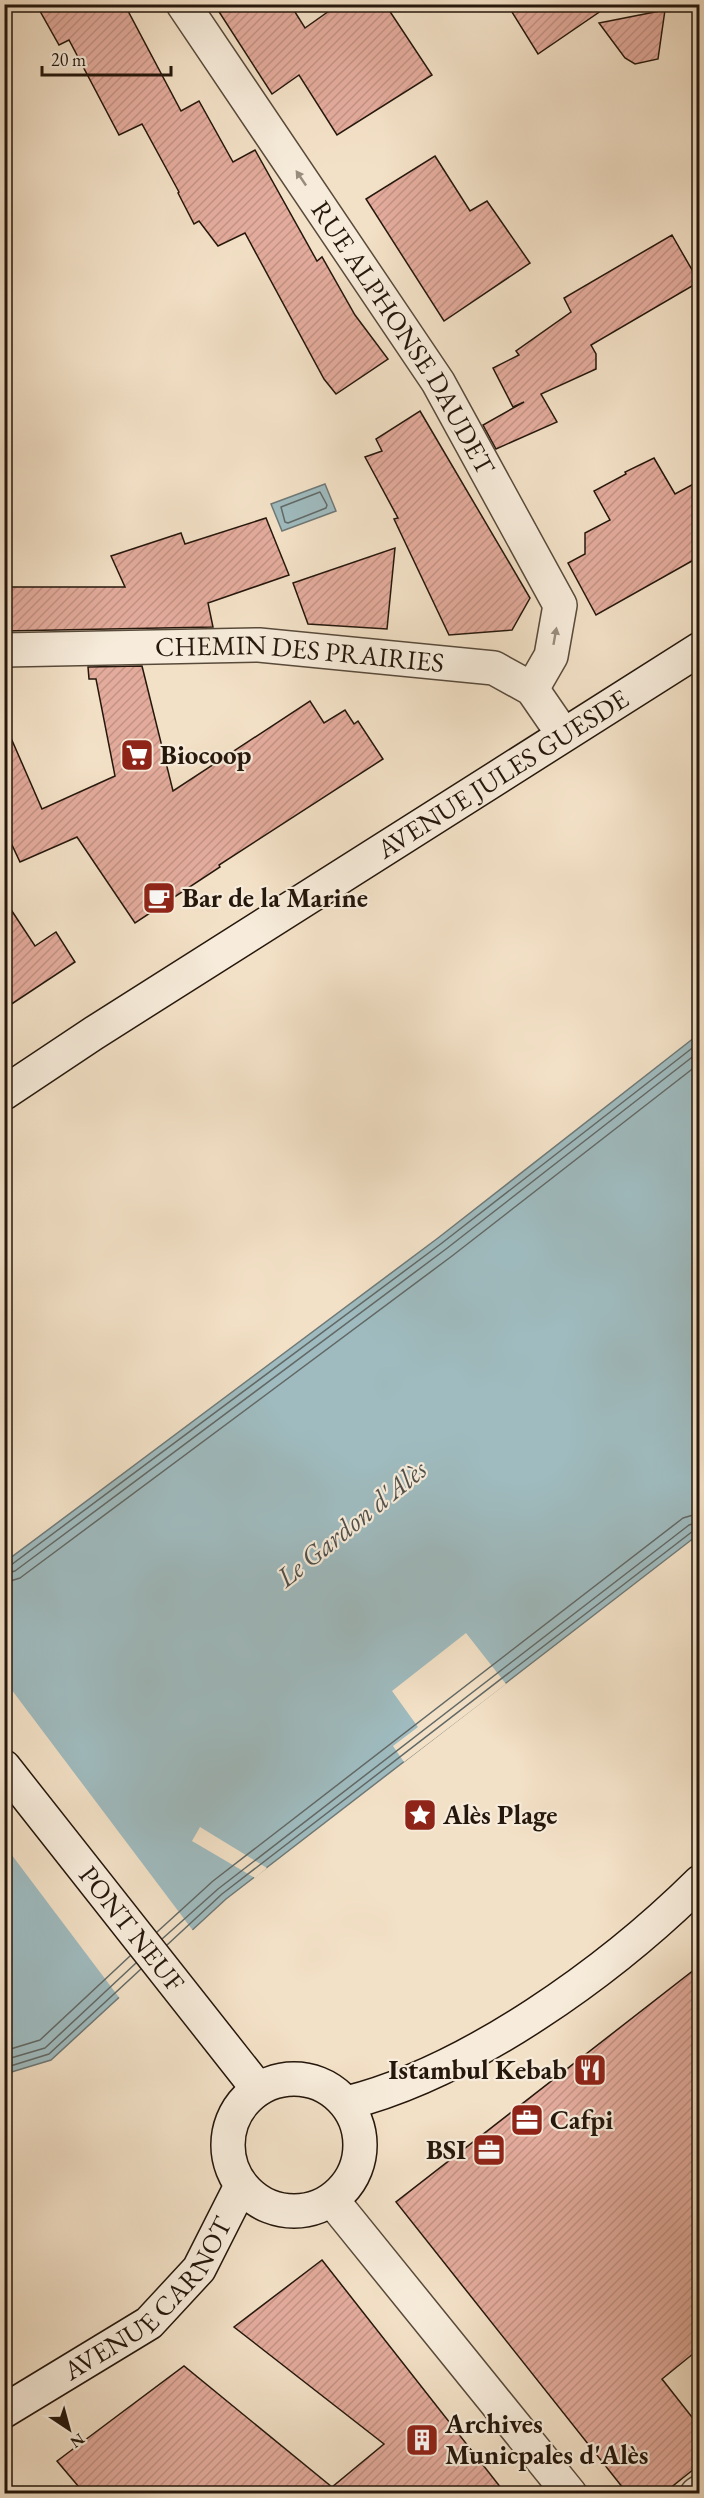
<svg xmlns="http://www.w3.org/2000/svg" width="704" height="2498" viewBox="0 0 704 2498" font-family="'EB Garamond',serif">
<defs>
<pattern id="building-hatch" width="6" height="6" patternUnits="userSpaceOnUse" patternTransform="scale(1.5)"><rect width="6" height="6" fill="#e3ab9c"/><path d="M-1 1l2-2M0 6l6-6M5 7l2-2" fill="none" stroke="#c39285"/></pattern>
</defs>
<rect width="100%" height="100%" fill="#f3e1c7"/>
<filter id="stains"><feTurbulence type="fractalNoise" baseFrequency=".00333" numOctaves="4"/><feColorMatrix values="0 0 0 0 .2 0 0 0 0 .09 0 0 0 0 .02 0 0 0 .5 -.17"/></filter>
<radialGradient id="worn" r=".72"><stop offset=".6" stop-color="#630" stop-opacity="0"/><stop offset="1" stop-color="#630" stop-opacity=".3"/></radialGradient>
<!-- water -->
<g fill="#9fbbbf" stroke="#6e7977" stroke-width="1.5">
<path d="M325,484L336,511L282,531L271,504Z"/>
<path d="M699,1034V1534L226,1899L51,2060L5,2074V1562L438,1238Z"/>
</g>
<!-- pier -->
<g fill="#f3e1c7">
<path d="M466,1633L506,1684L404,1762L393,1746L418,1727L392,1691Z"/>
<path d="M5,1681L194,1932L121,2000L5,1846Z"/>
<path d="M200,1827L267,1868L255,1878L192,1841Z"/>
</g>
<g fill="none" stroke-linecap="round" stroke-linejoin="round">
<!-- shore -->
<g stroke="#626966" stroke-width="1.5">
<path d="M320,492L327,505L326,508L288,523L285,522L281,507Z"/>
<path d="M4,1566L11,1565L442,1243L700,1042"/>
<path d="M4,1574L15,1571L446,1249L700,1051"/>
<path d="M4,1583L20,1578L452,1256L700,1063"/>
<path d="M157,1932L213,1881L683,1518L700,1513"/>
<path d="M162,1939L218,1889L689,1525L700,1522"/>
<path d="M167,1945L222,1894L693,1531L700,1529"/>
<path d="M4,2051L40,2040L130,1956"/>
<path d="M4,2060L45,2048L136,1963"/>
<path d="M4,2068L49,2054L141,1969"/>
</g>
</g>
<!-- building -->
<g fill="url(#building-hatch)" stroke="#25170c" stroke-width="1.5">
<path d="M36,4H136L127,9L181,111L199,101L233,162L255,150L317,261L322,257L355,315L388,359L336,394L324,379L245,233L218,246L199,221L194,224L178,193L179,192L142,124L119,135L69,40L59,45Z"/>
<path d="M214,4H290L305,28L339,4H385L432,75L337,135L299,75L272,94Z"/>
<path d="M507,4H611L538,54Z"/>
<path d="M665,10L658,59L635,64L625,58L599,23Z"/>
<path d="M435,156L470,211L487,201L530,263L444,321L366,199Z"/>
<path d="M672,235L699,282L591,345L596,354V369L541,394L557,422L496,449L483,425L524,402L513,407L493,368L519,355L516,351L571,312L564,298Z"/>
<path d="M420,411L530,598L512,630L449,635L394,519L398,518L365,457L382,451L376,439Z"/>
<path d="M654,458L675,494L699,481V557L596,615L568,563L585,554V533L610,520L594,491L626,474L625,472Z"/>
<path d="M266,518L289,575L208,603L213,627L4,631V587H125L111,556L181,533L185,544Z"/>
<path d="M395,548L387,629L308,624L293,583Z"/>
<path d="M142,666L173,791L310,701L324,723L345,710L354,724L358,721L383,759L219,865L220,867L135,923L77,837L20,862L4,828V722L42,809L115,776L96,679H89L88,667Z"/>
<path d="M4,899L35,946L56,932L75,962L4,1009Z"/>
<path d="M699,1966V2349L662,2379L699,2426V2465L664,2493H627L396,2202Z"/>
<path d="M322,2260L505,2493H84L57,2461L184,2366L332,2487L384,2444L234,2327Z"/>
</g>
<g fill="none" stroke-linecap="round" stroke-linejoin="round">
<defs>
<g id="minor">
<path id="s1" d="M183,4L438,382L560,605L551,656L532,689"/>
<path id="s2" d="M4,650L259,645L494,668L532,689L563,734"/>
<path d="M697,2494L700,2492"/>
</g>
<path id="tertiary" d="M332,2200L570,2494"/>
<g id="secondary">
<path id="s3" d="M4,1093L94,1033L700,649"/>
<path id="s4" d="M4,1767L258,2089"/>
<circle cx="294" cy="2145" r="66"/>
<path d="M347,2103C470,2072 610,1971 700,1882"/>
<path id="s5" d="M4,2411L149,2323L199,2269L241,2186"/>
</g>
</defs>
<!-- minor casing -->
<use href="#minor" stroke="#584a3b" stroke-width="36"/>
<!-- tertiary casing -->
<use href="#tertiary" stroke="#584a3b" stroke-width="36"/>
<!-- secondary casing -->
<use href="#secondary" stroke="#25170c" stroke-width="36"/>
<!-- minor -->
<use href="#minor" stroke="#f7ecdb" stroke-width="33"/>
<!-- tertiary -->
<use href="#tertiary" stroke="#f7ecdb" stroke-width="33"/>
<!-- secondary -->
<use href="#secondary" stroke="#f7ecdb" stroke-width="33"/>
</g>
<!-- one-way arrows -->
<defs><path id="oneway-solid" d="M-6-.8H1V-3.2L6.5 0L1 3.2V.8H-6Z" transform="scale(1.5)"/></defs>
<g fill="#988c7e">
<use href="#oneway-solid" transform="translate(301 178) rotate(-124)"/>
<use href="#oneway-solid" transform="translate(555 636) rotate(-80)"/>
</g>
<!-- icons -->
<defs>
<symbol id="supermarket-square" viewBox="-11 -11 22 22"><rect x="-9" y="-9" width="18" height="18" rx="4" fill="#8f2418" stroke="#f7ecdb"/><path d="M-6-5.5h2.5l.6 2H6L4.5 2H-2.5L-4.4-4H-6ZM-1.5 3.2a1.3 1.3 0 1 0 .1 0ZM3 3.2a1.3 1.3 0 1 0 .1 0Z" fill="#fff"/></symbol>
<symbol id="cafe-square" viewBox="-11 -11 22 22"><rect x="-9" y="-9" width="18" height="18" rx="4" fill="#8f2418" stroke="#f7ecdb"/><path d="M-5.5-4.5H6V0H3Q3 3.5 0 3.5H-2.5Q-5.5 3.5-5.5 0ZM3-3.2v2h1.7v-2ZM-6 4.5H4V6H-6Z" fill="#fff"/></symbol>
<symbol id="sight-square" viewBox="-11 -11 22 22"><rect x="-9" y="-9" width="18" height="18" rx="4" fill="#8f2418" stroke="#f7ecdb"/><path d="M0-6L1.8-2.2L6-1.7L2.9 1.2L3.7 5.4L0 3.3L-3.7 5.4L-2.9 1.2L-6-1.7L-1.8-2.2Z" fill="#fff"/></symbol>
<symbol id="restaurant-square" viewBox="-11 -11 22 22"><rect x="-9" y="-9" width="18" height="18" rx="4" fill="#8f2418" stroke="#f7ecdb"/><path d="M-5-6h1v4h1v-4h1v4h1v-4h1v5L-1.5 .5V6h-2V.5L-5-1ZM5-6V6H3V1.5H1.5Q1.5-4 5-6Z" fill="#fff"/></symbol>
<symbol id="office-square" viewBox="-11 -11 22 22"><rect x="-9" y="-9" width="18" height="18" rx="4" fill="#8f2418" stroke="#f7ecdb"/><path d="M-6-3h4V-5.5h4V-3h4V5H-6ZM-1-4.5V-3h2v-1.5ZM-6 0V1H6V0Z" fill="#fff"/></symbol>
<symbol id="building-square" viewBox="-11 -11 22 22"><rect x="-9" y="-9" width="18" height="18" rx="4" fill="#8f2418" stroke="#f7ecdb"/><path d="M-4-6H4V6H1V3H-1V6H-4ZM-2.5-4.3h1.7v1.8h-1.7ZM.8-4.3h1.7v1.8H.8ZM-2.5-1h1.7V.8h-1.7ZM.8-1h1.7V.8H.8Z" fill="#fff"/></symbol>
</defs>
<g fill-rule="evenodd">
<use href="#supermarket-square" x="118" y="736" width="38" height="38"/>
<use href="#cafe-square" x="140" y="879" width="38" height="38"/>
<use href="#sight-square" x="401" y="1796" width="38" height="38"/>
<use href="#restaurant-square" x="571" y="2051" width="38" height="38"/>
<use href="#office-square" x="508" y="2101" width="38" height="38"/>
<use href="#office-square" x="470" y="2131" width="38" height="38"/>
<use href="#building-square" x="403" y="2421" width="38" height="38"/>
</g>
<g text-anchor="middle" stroke-width="4.5" stroke-linejoin="round" paint-order="stroke">
<!-- street labels -->
<g font-size="27" fill="#25170c" stroke="#f7ecdb">
<text dy="9" stroke="none"><textPath href="#s1" startOffset="400">RUE ALPHONSE DAUDET</textPath></text>
<text dy="9" stroke="none"><textPath href="#s2" startOffset="296">CHEMIN DES PRAIRIES</textPath></text>
<text dy="9" stroke="none"><textPath href="#s3" startOffset="592">AVENUE JULES GUESDE</textPath></text>
<text dy="9" stroke="none"><textPath href="#s4" startOffset="206">PONT NEUF</textPath></text>
<text dy="9" stroke="none"><textPath href="#s5" startOffset="186">AVENUE CARNOT</textPath></text>
</g>
<!-- poi labels -->
<g font-size="27" font-weight="bold" fill="#25170c" stroke="#f7ecdb" text-anchor="start">
<text x="160" y="764">Biocoop</text>
<text x="182" y="907">Bar de la Marine</text>
<text x="443" y="1824">Alès Plage</text>
<text x="567" y="2079" text-anchor="end">Istambul Kebab</text>
<text x="550" y="2129">Cafpi</text>
<text x="466" y="2159" text-anchor="end">BSI</text>
<text x="445" y="2433">Archives<tspan x="445" dy="31">Municpales d'Alès</tspan></text>
</g>
<!-- water labels -->
<g font-size="28" font-style="italic" fill="#50504b" stroke="#f7ecdb">
<text transform="translate(351 1523) rotate(-39)" y="10">Le Gardon d'Alès</text>
</g>
</g>
<!-- margin -->
<rect width="704" height="2498" fill="none" stroke="#f3e1c7" stroke-width="24"/>
<rect x="6" y="6" width="692" height="2486" fill="none" stroke="#25170c" stroke-width="3"/>
<rect x="12" y="12" width="680" height="2474" fill="none" stroke="#25170c" stroke-width="1.5"/>
<!-- north arrow -->
<g transform="translate(69 2429) rotate(144)" stroke="#f7ecdb" stroke-width="4.5" paint-order="stroke">
<path d="M0-4.5L10 22L0 15L-10 22Z" fill="#25170c"/>
<text y="-9" font-size="16" font-weight="bold" text-anchor="middle" fill="#25170c">N</text>
</g>
<!-- scale -->
<path d="M42 66v9h129v-9" fill="none" stroke="#25170c" stroke-width="3"/>
<text x="51" y="66" font-size="18" fill="#25170c" stroke="#f7ecdb" stroke-width="4.5" paint-order="stroke">20 m</text>
<rect width="100%" height="100%" filter="url(#stains)"/>
<rect width="100%" height="100%" fill="url(#worn)"/>
</svg>
